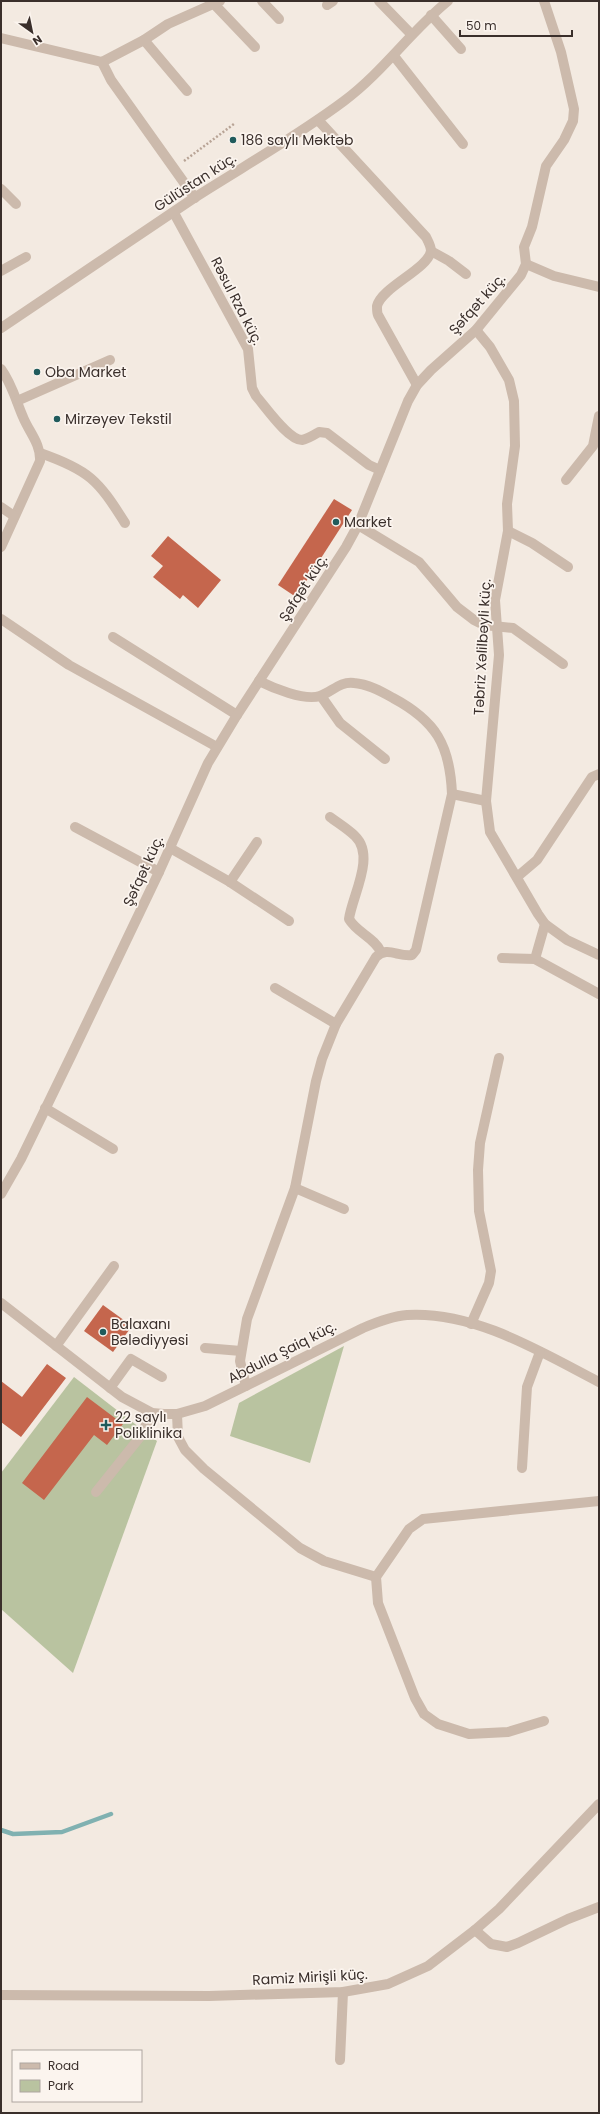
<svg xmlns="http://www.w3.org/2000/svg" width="600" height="2114" viewBox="0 0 600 2114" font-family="Poppins,sans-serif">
<rect width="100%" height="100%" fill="#f3eae1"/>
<!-- green -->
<g fill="#b9c3a0">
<path d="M344,1346L310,1463L230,1436L239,1403Z"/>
<path d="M74,1377L157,1441L73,1673L1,1609V1473Z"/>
</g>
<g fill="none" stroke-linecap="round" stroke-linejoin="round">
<!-- stream -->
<path stroke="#80b1b1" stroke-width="4.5" d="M1,1830L13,1834L62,1832L111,1814"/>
</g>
<!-- building -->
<g fill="#c5664d">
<path d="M334,499L352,510L296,597L278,585Z"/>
<path d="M168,536L221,580L198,608L183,595L180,599L153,577L163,566L151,556Z"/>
<path d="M103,1305L132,1326L113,1352L84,1331Z"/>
<path d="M47,1364L66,1378L21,1437L1,1422V1381L22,1397Z"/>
<path d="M87,1397L123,1424L107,1445L94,1435L44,1500L22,1483Z"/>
</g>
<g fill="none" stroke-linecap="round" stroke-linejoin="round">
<!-- path -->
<path stroke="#b8a496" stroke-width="2.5" stroke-dasharray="2 2" stroke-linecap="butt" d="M184,161L234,124"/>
<!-- minor -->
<g stroke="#ccbaac" stroke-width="10">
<path d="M262,1L279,19"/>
<path d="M379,1L411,34"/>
<path d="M214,4L255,47"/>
<path d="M327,5L333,1"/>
<path d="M431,15L461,49"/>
<path d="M1,38L102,62L144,40L168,24L220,1"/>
<path d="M144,40L187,91"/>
<path d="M394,56L463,144"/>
<path d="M102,62L111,80L195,198"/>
<path d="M318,120L426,237C428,241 431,246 431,251C428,269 382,287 377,306C377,308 377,313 378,315L417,385"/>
<path d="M1,189L16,204"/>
<path d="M174,213L248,349L252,388L256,396C265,406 288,440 302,440C308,439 314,435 319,432L327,433L369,465L380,470"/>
<path d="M431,251L449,261L466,274"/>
<path d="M526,264L554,276L599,287"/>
<path d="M1,271L26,257"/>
<path d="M1,328C65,285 130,241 194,198C244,166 296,137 344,101C383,72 410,32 448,1"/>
<path d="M476,330L490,347L509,380L514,401L515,446L507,504L508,531L495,600L499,655L486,801L490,832L538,914L545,924L567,940L599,955"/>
<path d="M1,369C12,384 16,401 23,417C29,432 41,444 40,461L1,547"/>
<path d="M17,401L110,360"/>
<path d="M40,453C89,470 98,480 125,523"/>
<path d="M566,480L593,446L599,416"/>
<path d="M1,507L14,516"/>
<path d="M358,525L419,562L457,607L474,620L484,625L513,628L563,664"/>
<path d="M508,531L532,543L568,567"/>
<path d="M1,619L69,665L217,747"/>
<path d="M113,637L237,715"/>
<path d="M321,696L340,723L385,759"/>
<path d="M452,794L486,801"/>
<path d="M330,817C338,823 348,829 355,836C376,856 352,896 349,919C357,933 374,937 381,952"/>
<path d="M75,827L159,872"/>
<path d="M170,848L230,882L289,921"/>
<path d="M517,877L537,860L592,777L599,774"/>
<path d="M230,882L257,842"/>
<path d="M502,958L535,959L599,994"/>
<path d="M535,959L545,924"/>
<path d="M275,988L336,1024"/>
<path d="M45,1108L113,1149"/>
<path d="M295,1188L344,1209"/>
<path d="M1,1194L21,1159L72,1054L159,872L208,763L237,715L346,547L358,525L408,401L417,385L431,370L476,330L521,275L526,264L524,247L532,227L546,166L564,140L573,121L574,109L561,52L544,1"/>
<path d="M1,1303L122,1397L152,1413L164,1414H177L205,1406L363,1328C377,1322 392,1316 407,1315C475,1311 541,1352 599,1382"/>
<path d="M471,1324L489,1283L491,1271L479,1211L478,1170L480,1143L499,1058"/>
<path d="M56,1346L114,1266"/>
<path d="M205,1348L241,1351"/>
<path d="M246,1386L240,1361L247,1319L295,1188L316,1081L322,1059L336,1024L376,957C387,946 398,957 412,955L416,950L452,794C450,745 436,721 393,698C381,691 368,684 354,683C340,681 332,692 320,696C304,701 273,688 259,681"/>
<path d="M110,1388L131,1359L162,1377"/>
<path d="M177,1414L178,1437L185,1450L204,1469L300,1548L324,1561L376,1577"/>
<path d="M522,1468L527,1387L540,1352"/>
<path d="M96,1492L140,1437L152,1413"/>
<path d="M544,1721L508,1732L469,1734L438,1724L424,1714L415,1698L378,1603L376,1577L409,1529L423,1519L599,1501"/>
<path d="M475,1930L491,1944L507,1947L518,1943L568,1919L599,1907"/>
<path d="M1,1995L209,1996L343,1992L388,1984L428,1966L475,1930L499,1909L599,1804"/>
<path d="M340,2060L343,1992"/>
</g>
</g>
<!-- markers -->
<g fill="#205b5c" stroke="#fbf4ee" stroke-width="1.5">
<circle cx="233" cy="140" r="4"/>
<circle cx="37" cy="372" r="4"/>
<circle cx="57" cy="419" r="4"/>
<circle cx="336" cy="522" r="4"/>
<circle cx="103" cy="1332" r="4"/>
<path d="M104 1419h4v4h4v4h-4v4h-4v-4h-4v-4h4z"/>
</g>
<g text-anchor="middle" stroke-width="3.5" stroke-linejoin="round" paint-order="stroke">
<!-- poi labels -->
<g font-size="14" fill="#3a2f2b" stroke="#fbf4ee" text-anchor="start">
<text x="241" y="145">186 saylı Məktəb</text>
<text x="45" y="377">Oba Market</text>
<text x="65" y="424">Mirzəyev Tekstil</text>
<text x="344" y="527">Market</text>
<text x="111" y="1329">Balaxanı<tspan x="111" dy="16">Bələdiyyəsi</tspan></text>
<text x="115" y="1422">22 saylı<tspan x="115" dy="16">Poliklinika</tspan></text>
</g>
<!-- street labels -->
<g font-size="14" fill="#3a2f2b" stroke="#fbf4ee">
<text transform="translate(195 182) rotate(-33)" y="5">Gülüstan küç.</text>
<text transform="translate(237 301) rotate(63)" y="5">Rəsul Rza küç.</text>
<text transform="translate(477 304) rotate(-48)" y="5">Şəfqət küç.</text>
<text transform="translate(303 588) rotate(-57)" y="5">Şəfqət küç.</text>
<text transform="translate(482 647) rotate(-87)" y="5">Təbriz Xəlilbəyli küç.</text>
<text transform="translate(143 871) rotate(-65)" y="5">Şəfqət küç.</text>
<text transform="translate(282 1352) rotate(-27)" y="5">Abdulla Şaiq küç.</text>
<text transform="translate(310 1977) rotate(-3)" y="5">Ramiz Mirişli küç.</text>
</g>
</g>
<!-- border -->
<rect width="600" height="2114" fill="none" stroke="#3a2f2b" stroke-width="4"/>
<!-- legend -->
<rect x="12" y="2050" width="130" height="52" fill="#fbf4ee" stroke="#aea5a0"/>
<rect x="20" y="2063" width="20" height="6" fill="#ccbaac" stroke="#aea5a0"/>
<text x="48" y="2070" font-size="12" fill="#3a2f2b">Road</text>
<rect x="20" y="2080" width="20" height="12" fill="#b9c3a0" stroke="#aea5a0"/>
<text x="48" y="2090" font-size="12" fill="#3a2f2b">Park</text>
<!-- north arrow -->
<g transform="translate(32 32) rotate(147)" stroke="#fbf4ee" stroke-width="3" paint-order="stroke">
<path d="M0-3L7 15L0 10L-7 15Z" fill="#3a2f2b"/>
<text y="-6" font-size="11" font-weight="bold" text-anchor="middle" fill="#3a2f2b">N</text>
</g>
<!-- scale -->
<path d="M460 30v6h112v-6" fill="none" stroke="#3a2f2b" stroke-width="2"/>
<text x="466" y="30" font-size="12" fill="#3a2f2b" stroke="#fbf4ee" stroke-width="3" paint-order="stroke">50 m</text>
</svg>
